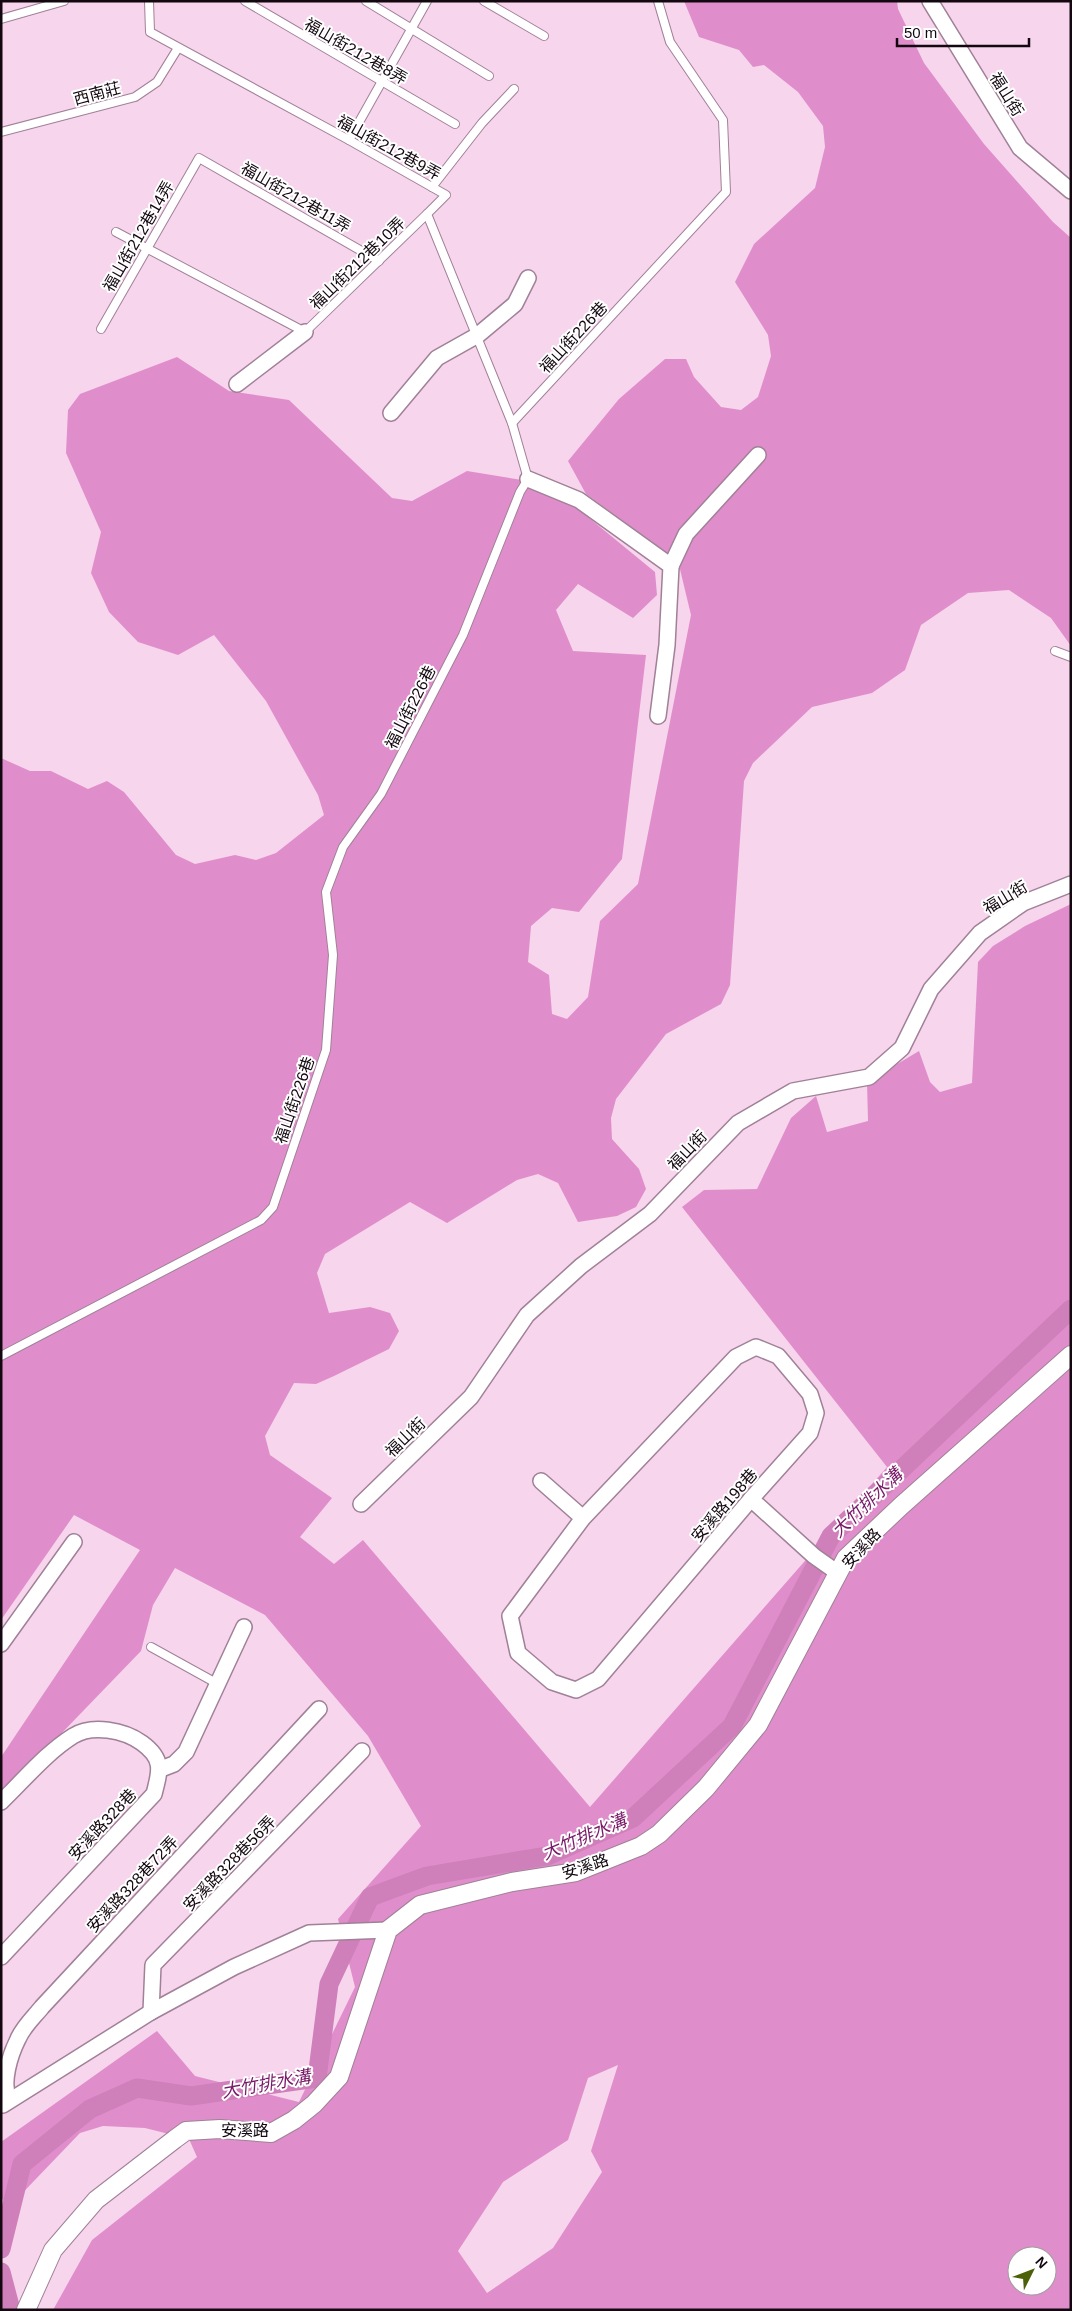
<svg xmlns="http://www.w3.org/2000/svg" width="1072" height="2311" viewBox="0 0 1072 2311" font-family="Arial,'Noto Sans TC',sans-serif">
<rect width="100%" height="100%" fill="#f7d5ed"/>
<!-- forest -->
<path fill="#e08ecb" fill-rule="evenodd" d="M684,1H897L898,9L924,63L984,144L1053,222L1071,238V646L1051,618L1009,590L968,593L921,625L905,670L872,693L812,707L753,763L744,781L730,985L721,1004L666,1034L616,1099L611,1118L612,1139L639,1169L646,1189L636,1207L617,1216L578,1222L558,1183L538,1174L517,1180L447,1223L410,1202L325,1254L317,1273L329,1313L370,1307L390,1313L399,1331L389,1349L334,1376L316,1384L294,1383L265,1436L270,1455L332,1498L300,1537L334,1564L363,1540L590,1807L887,1467L682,1207L704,1190L757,1189L791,1118L816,1096L827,1132L868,1121L867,1082L919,1051L930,1082L940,1092L972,1083L978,962L993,946L1025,926L1071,904V2310H53L92,2240L197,2157L189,2139L145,2128L103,2126L80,2133L9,2207L1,2197V2142L157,2031L195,2076L299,2102L355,1987L338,1919L421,1826L368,1736L265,1615L175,1568L153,1605L141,1651L1,1796V1757L140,1550L74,1515L1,1620V758L30,771H51L88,789L107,781L124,792L176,855L195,864L235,855L256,860L276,853L324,815L318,795L266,701L214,635L178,655L138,642L109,612L91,573L101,532L66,453L68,410L80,394L177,357L229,391L289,400L392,498L412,501L467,471L528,481L566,499L655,572L657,595L633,618L578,584L556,610L573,651L646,655L622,859L579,912L552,908L531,926L528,962L549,975L552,1014L567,1019L588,997L600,921L638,884L691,615L678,561L586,494L568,461L619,399L665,359H686L694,377L721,407L741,410L758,397L771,356L768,335L735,282L754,244L815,188L825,147L823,126L798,92L764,65L753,67L739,50L699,37ZM618,2065L591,2151L602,2172L553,2248L487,2293L458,2251L503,2182L568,2140L588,2078ZM1017,2256H1047V2286H1017Z"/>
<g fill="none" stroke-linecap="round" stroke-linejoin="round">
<!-- canal -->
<g stroke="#cf7fba" stroke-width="19">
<path d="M1,2249L22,2164L90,2109L137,2088L191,2096L317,2078L329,1984L370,1897L427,1876L547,1856L633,1818L732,1726L831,1536L1071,1309"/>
<path d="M1,2272L11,2310"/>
</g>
<defs>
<g id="service">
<path d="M245,1L455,124"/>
<path d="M366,1L489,76"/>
<path d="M484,1L544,36"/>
<path d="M1,19L64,1"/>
<path d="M1,132L135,97L157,82L178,48"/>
<path d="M349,140L427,1"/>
<path d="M432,187L482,123L514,89"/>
<path d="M116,232L305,332L427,214"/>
<path d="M101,329L199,158L379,261"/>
<path d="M512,423L726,192L723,120L670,42L658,1"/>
<path d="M1055,651L1071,657"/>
<path d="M1,1356L261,1220L273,1207L326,1050L333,955L326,892L343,847L381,794L463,635L520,492L528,479L512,423L427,214L446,195L349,140L150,32L149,1"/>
<path d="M151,1647L218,1684"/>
</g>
<g id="minor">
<path d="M930,1L1020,148L1071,191"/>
<path d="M237,384L305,332"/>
<path d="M391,413L437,358L478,335L515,304L528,278"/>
<path d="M528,479L579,500L671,566L667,645L658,716"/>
<path d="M671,566L686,534L758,455"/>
<path d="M541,1481L583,1518L510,1616L518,1653L552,1682L576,1690L598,1679L751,1499L810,1433L816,1413L810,1394L778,1356L756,1347L736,1357L583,1518"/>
<path d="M751,1499L814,1556L838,1573"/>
<path d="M361,1504L471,1397L527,1315L581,1266L650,1214L738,1123L793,1091L869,1077L902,1048L931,989L980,933L1023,903L1071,884"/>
<path d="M1,1644L74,1542"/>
<path d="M161,1769L174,1764L186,1752L244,1627"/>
<path d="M1,1802C24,1780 46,1753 73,1736C92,1724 124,1730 142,1743C164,1759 160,1771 154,1794L1,1957"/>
<path d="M151,2012L153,1965L362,1751"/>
<path d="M9,2100C1,2083 10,2055 18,2039C23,2027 34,2017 42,2007L319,1709"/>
<path d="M3,2105L151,2012L234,1967L309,1933L388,1930"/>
</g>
<path id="tertiary" d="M26,2310L53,2250L96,2200L175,2139L186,2131L220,2129L271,2133L294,2120L314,2104L339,2077L388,1930L420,1905L512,1882L576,1872L641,1846L659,1834L706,1788L758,1725L846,1558L901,1506L1071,1355"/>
</defs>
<!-- service casing -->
<use href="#service" stroke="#a08197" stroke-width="10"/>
<!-- minor casing -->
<use href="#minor" stroke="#a08197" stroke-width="18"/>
<!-- tertiary casing -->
<use href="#tertiary" stroke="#a08197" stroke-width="20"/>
<!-- service -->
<use href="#service" stroke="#fff" stroke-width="8"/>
<!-- minor -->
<use href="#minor" stroke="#fff" stroke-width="15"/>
<!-- tertiary -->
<use href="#tertiary" stroke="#fff" stroke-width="18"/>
</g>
<g text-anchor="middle" stroke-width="4" stroke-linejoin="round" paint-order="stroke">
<!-- street labels -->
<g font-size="16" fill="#130810" stroke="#fff">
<text transform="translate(356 51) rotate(30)" y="6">福山街212巷8弄</text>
<text transform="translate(97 93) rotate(-15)" y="6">西南莊</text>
<text transform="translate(1007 94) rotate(58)" y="6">福山街</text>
<text transform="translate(389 147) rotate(29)" y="6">福山街212巷9弄</text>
<text transform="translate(296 197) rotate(30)" y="6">福山街212巷11弄</text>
<text transform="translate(138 236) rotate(-60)" y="6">福山街212巷14弄</text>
<text transform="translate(357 263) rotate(-44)" y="6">福山街212巷10弄</text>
<text transform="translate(573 337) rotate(-47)" y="6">福山街226巷</text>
<text transform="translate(410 707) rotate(-63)" y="6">福山街226巷</text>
<text transform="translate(1005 897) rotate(-31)" y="6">福山街</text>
<text transform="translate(294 1100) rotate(-71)" y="6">福山街226巷</text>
<text transform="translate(687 1150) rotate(-46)" y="6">福山街</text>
<text transform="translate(405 1437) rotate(-44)" y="6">福山街</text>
<text transform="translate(724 1505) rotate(-49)" y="6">安溪路198巷</text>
<text transform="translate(861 1548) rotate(-47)" y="6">安溪路</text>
<text transform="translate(102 1824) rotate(-47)" y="6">安溪路328巷</text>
<text transform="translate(229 1863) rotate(-46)" y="6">安溪路328巷56弄</text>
<text transform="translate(585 1866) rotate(-18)" y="6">安溪路</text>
<text transform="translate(132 1884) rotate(-47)" y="6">安溪路328巷72弄</text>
<text x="245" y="2136">安溪路</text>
</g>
<!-- water labels -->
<g font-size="18" font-style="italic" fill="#791a68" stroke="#fff">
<text transform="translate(867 1503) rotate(-44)" y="6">大竹排水溝</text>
<text transform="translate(584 1837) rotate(-23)" y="6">大竹排水溝</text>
<text transform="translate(266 2084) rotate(-10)" y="6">大竹排水溝</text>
</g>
</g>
<!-- border -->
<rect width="1072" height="2311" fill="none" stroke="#130810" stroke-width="5"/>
<!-- north arrow -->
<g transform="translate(1032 2271) rotate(48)"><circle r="24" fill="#ffffff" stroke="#a19c9f"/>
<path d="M0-4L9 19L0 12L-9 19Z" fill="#4c6008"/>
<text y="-8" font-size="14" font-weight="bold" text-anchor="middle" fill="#130810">N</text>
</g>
<!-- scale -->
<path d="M897 38v8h132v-8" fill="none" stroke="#130810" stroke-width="2.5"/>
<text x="904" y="38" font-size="15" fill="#130810" stroke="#ffffff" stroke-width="4" paint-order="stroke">50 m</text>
</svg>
